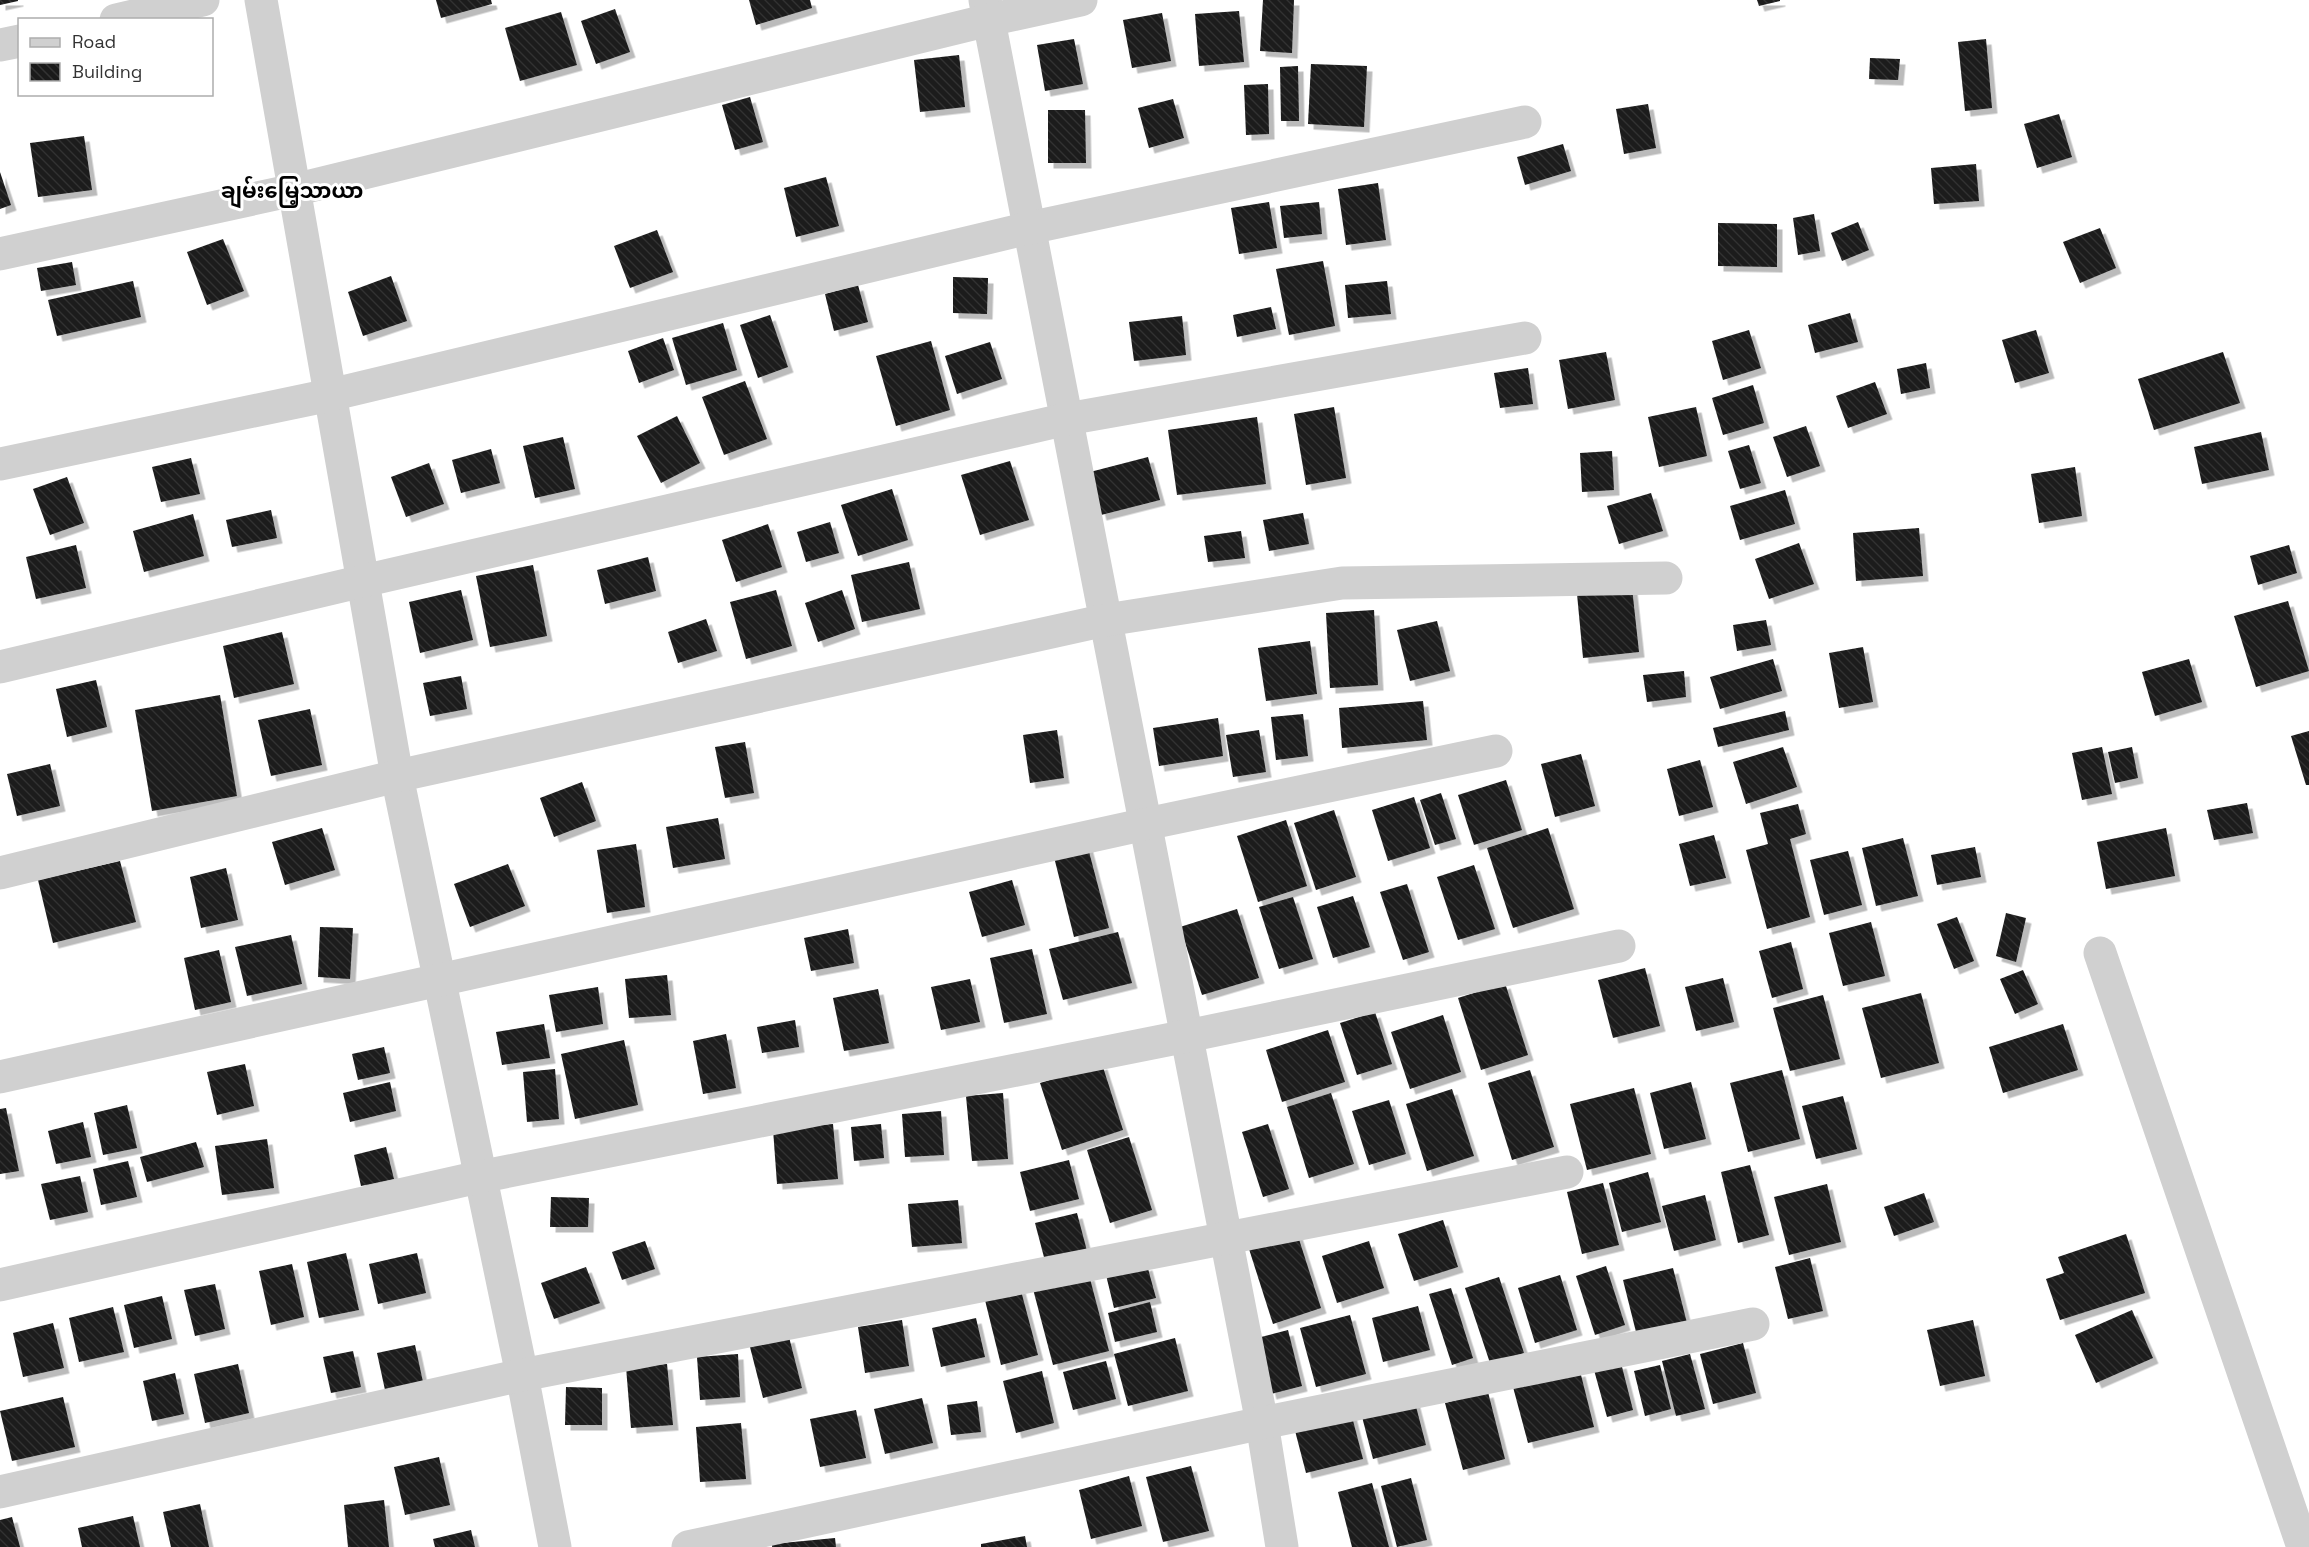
<svg xmlns="http://www.w3.org/2000/svg" width="2309" height="1547" viewBox="0 0 2309 1547" font-family="'Space Grotesk','Noto Sans Myanmar',sans-serif">
<defs>
<pattern id="building-back-hatch" width="6" height="6" patternUnits="userSpaceOnUse" patternTransform="scale(1.5)"><rect width="6" height="6" fill="#1a1a1a"/><path d="M-1 5l2 2M0 0l6 6M5-1l2 2" fill="none" stroke="#333"/></pattern>
<filter id="shadow"><feDropShadow dx="5.5" dy="5.5" stdDeviation="0" flood-color="#0004"/></filter>
</defs>
<rect width="100%" height="100%" fill="#fff"/>
<!-- building -->
<g fill="url(#building-back-hatch)" filter="url(#shadow)">
<path d="M0,0H18V1L0,5Z"/>
<path d="M436,0H491L492,4L441,18Z"/>
<path d="M749,0H810L812,8L756,25Z"/>
<path d="M1263,0H1294L1292,53L1260,51Z"/>
<path d="M1757,0H1780V1L1759,6Z"/>
<path d="M615,9L630,52L596,64L581,21Z"/>
<path d="M1239,11L1244,62L1199,66L1195,14Z"/>
<path d="M561,12L577,65L520,81L505,28Z"/>
<path d="M1162,13L1171,61L1132,68L1123,20Z"/>
<path d="M1074,39L1083,84L1045,91L1037,45Z"/>
<path d="M1986,39L1992,108L1965,111L1958,42Z"/>
<path d="M959,55L965,107L920,112L914,60Z"/>
<path d="M1870,58L1900,59L1898,80L1869,79Z"/>
<path d="M1311,64L1367,66L1364,127L1308,124Z"/>
<path d="M1298,66L1299,121H1281L1280,67Z"/>
<path d="M1268,84L1269,134L1246,135L1244,85Z"/>
<path d="M750,97L763,142L735,150L722,105Z"/>
<path d="M1173,99L1184,138L1149,148L1138,108Z"/>
<path d="M1648,104L1656,148L1624,154L1616,109Z"/>
<path d="M1048,110H1085L1086,163H1048Z"/>
<path d="M2059,114L2072,157L2037,168L2024,124Z"/>
<path d="M84,136L92,190L38,197L30,143Z"/>
<path d="M1563,144L1571,171L1525,185L1517,157Z"/>
<path d="M1976,164L1979,201L1934,204L1931,168Z"/>
<path d="M0,172L11,205L0,209Z"/>
<path d="M826,177L839,226L796,237L784,188Z"/>
<path d="M1378,183L1386,240L1346,245L1338,189Z"/>
<path d="M1269,202L1277,248L1239,254L1231,208Z"/>
<path d="M1319,202L1322,234L1284,238L1280,206Z"/>
<path d="M1814,214L1820,251L1798,255L1793,218Z"/>
<path d="M1858,222L1869,250L1842,261L1831,233Z"/>
<path d="M1718,223L1777,224V267L1718,266Z"/>
<path d="M2100,228L2116,268L2080,283L2063,242Z"/>
<path d="M657,230L673,272L630,288L614,246Z"/>
<path d="M223,239L244,291L207,305L187,252Z"/>
<path d="M1323,261L1335,326L1289,335L1276,269Z"/>
<path d="M72,262L76,285L41,291L37,268Z"/>
<path d="M391,276L407,321L363,336L348,292Z"/>
<path d="M953,277L988,278L987,314L953,313Z"/>
<path d="M133,281L141,317L57,336L48,300Z"/>
<path d="M1387,281L1391,314L1348,318L1345,285Z"/>
<path d="M858,285L868,322L834,331L825,294Z"/>
<path d="M1271,307L1276,329L1237,337L1233,315Z"/>
<path d="M1850,313L1858,342L1815,353L1808,325Z"/>
<path d="M770,315L788,367L758,378L740,325Z"/>
<path d="M1182,316L1186,355L1134,361L1129,322Z"/>
<path d="M723,323L737,370L686,385L672,338Z"/>
<path d="M1749,330L1761,368L1723,380L1712,341Z"/>
<path d="M2036,330L2049,373L2015,383L2002,340Z"/>
<path d="M663,338L674,370L639,383L628,351Z"/>
<path d="M931,341L950,410L896,426L876,356Z"/>
<path d="M990,342L1002,379L957,394L945,356Z"/>
<path d="M1606,352L1615,400L1568,409L1559,360Z"/>
<path d="M2223,352L2240,403L2154,430L2138,379Z"/>
<path d="M1926,363L1930,388L1901,394L1897,369Z"/>
<path d="M1528,368L1533,404L1500,408L1494,373Z"/>
<path d="M745,381L767,439L724,455L702,397Z"/>
<path d="M1875,382L1887,414L1848,428L1836,396Z"/>
<path d="M1753,385L1764,423L1723,435L1712,398Z"/>
<path d="M1334,407L1346,478L1306,485L1294,414Z"/>
<path d="M1696,407L1707,456L1659,467L1648,417Z"/>
<path d="M677,416L700,463L661,483L637,436Z"/>
<path d="M1257,417L1266,484L1177,495L1168,430Z"/>
<path d="M1806,426L1820,466L1787,477L1773,437Z"/>
<path d="M2261,432L2269,470L2202,484L2194,447Z"/>
<path d="M563,437L575,489L535,498L523,446Z"/>
<path d="M1749,445L1761,483L1740,489L1728,451Z"/>
<path d="M491,449L500,483L461,493L452,460Z"/>
<path d="M1612,451L1614,490L1582,492L1580,453Z"/>
<path d="M1148,457L1160,500L1101,515L1090,472Z"/>
<path d="M191,458L200,494L161,502L152,467Z"/>
<path d="M1010,461L1029,520L980,535L961,475Z"/>
<path d="M429,463L444,504L406,517L391,477Z"/>
<path d="M2075,467L2082,516L2039,523L2031,474Z"/>
<path d="M67,477L84,523L50,535L33,489Z"/>
<path d="M892,489L908,540L858,556L841,505Z"/>
<path d="M1785,490L1795,524L1740,540L1730,506Z"/>
<path d="M1651,493L1663,531L1619,544L1607,506Z"/>
<path d="M271,510L277,538L232,547L226,520Z"/>
<path d="M1303,513L1309,544L1269,551L1263,520Z"/>
<path d="M193,514L204,556L144,572L133,531Z"/>
<path d="M830,522L839,553L806,562L797,532Z"/>
<path d="M768,524L782,567L736,582L722,540Z"/>
<path d="M1919,528L1923,576L1856,581L1853,533Z"/>
<path d="M1241,531L1245,558L1208,562L1204,536Z"/>
<path d="M1799,543L1814,584L1769,599L1755,559Z"/>
<path d="M76,545L86,588L36,599L26,557Z"/>
<path d="M2289,545L2297,573L2258,585L2250,556Z"/>
<path d="M648,557L656,591L605,604L597,570Z"/>
<path d="M909,562L920,609L862,622L851,575Z"/>
<path d="M533,565L547,636L490,647L476,576Z"/>
<path d="M1632,588L1639,652L1583,658L1577,594Z"/>
<path d="M461,590L473,640L420,653L409,602Z"/>
<path d="M776,590L792,646L746,659L730,602Z"/>
<path d="M842,590L855,629L818,642L805,603Z"/>
<path d="M2288,601L2309,671L2256,687L2234,616Z"/>
<path d="M1374,610L1378,685L1330,688L1326,613Z"/>
<path d="M706,619L717,651L678,663L668,632Z"/>
<path d="M1766,620L1771,645L1737,651L1733,625Z"/>
<path d="M1437,621L1450,671L1410,681L1397,630Z"/>
<path d="M282,632L294,684L234,698L223,646Z"/>
<path d="M1310,641L1317,694L1266,701L1258,648Z"/>
<path d="M1863,647L1873,702L1839,708L1829,653Z"/>
<path d="M1773,659L1782,691L1720,709L1710,677Z"/>
<path d="M2189,659L2202,702L2155,716L2142,672Z"/>
<path d="M1684,671L1686,697L1647,702L1643,675Z"/>
<path d="M461,676L467,709L430,716L423,683Z"/>
<path d="M96,680L107,727L67,737L56,689Z"/>
<path d="M220,695L237,796L152,811L135,710Z"/>
<path d="M1423,701L1427,740L1342,748L1339,708Z"/>
<path d="M310,709L322,765L271,776L258,720Z"/>
<path d="M1785,711L1789,730L1718,747L1713,728Z"/>
<path d="M1303,714L1308,756L1276,760L1271,717Z"/>
<path d="M1218,718L1223,756L1159,766L1153,728Z"/>
<path d="M1057,730L1064,778L1030,783L1023,735Z"/>
<path d="M1259,730L1266,772L1233,777L1226,735Z"/>
<path d="M2309,731V785H2306L2291,736Z"/>
<path d="M745,742L754,793L725,798L715,747Z"/>
<path d="M1783,747L1797,787L1746,804L1733,762Z"/>
<path d="M2102,747L2112,794L2082,800L2072,753Z"/>
<path d="M2132,747L2138,778L2115,783L2108,752Z"/>
<path d="M1581,754L1595,806L1555,817L1541,764Z"/>
<path d="M1700,760L1713,807L1679,816L1667,769Z"/>
<path d="M50,764L60,806L17,816L7,774Z"/>
<path d="M1506,780L1522,830L1474,845L1458,795Z"/>
<path d="M582,782L596,821L554,837L540,798Z"/>
<path d="M1441,793L1456,839L1435,845L1420,800Z"/>
<path d="M1414,797L1430,848L1388,861L1372,810Z"/>
<path d="M2247,803L2253,833L2214,840L2207,810Z"/>
<path d="M1798,804L1806,834L1790,839L1810,917L1767,929L1746,850L1768,844L1760,813Z"/>
<path d="M1334,810L1356,877L1316,890L1294,823Z"/>
<path d="M718,818L725,859L673,868L666,827Z"/>
<path d="M1286,820L1307,886L1258,902L1237,836Z"/>
<path d="M322,828L335,870L285,885L272,842Z"/>
<path d="M1548,828L1574,909L1513,928L1487,848Z"/>
<path d="M2166,828L2175,876L2106,889L2097,842Z"/>
<path d="M1714,835L1726,878L1690,886L1679,844Z"/>
<path d="M1903,838L1918,896L1876,906L1862,848Z"/>
<path d="M636,844L645,907L607,913L597,850Z"/>
<path d="M1087,844L1109,928L1074,937L1053,853Z"/>
<path d="M1975,847L1981,877L1937,885L1931,855Z"/>
<path d="M1848,851L1862,905L1824,915L1810,860Z"/>
<path d="M120,861L136,922L53,943L38,880Z"/>
<path d="M508,864L525,906L470,927L454,884Z"/>
<path d="M1474,865L1495,929L1458,940L1437,877Z"/>
<path d="M226,868L238,920L201,928L190,877Z"/>
<path d="M1012,880L1025,925L982,937L969,892Z"/>
<path d="M1407,884L1429,952L1403,960L1380,892Z"/>
<path d="M1353,896L1370,947L1333,958L1317,907Z"/>
<path d="M1293,897L1313,959L1279,969L1259,907Z"/>
<path d="M1237,909L1259,978L1202,995L1180,927Z"/>
<path d="M2006,913L2026,918L2016,962L1996,956Z"/>
<path d="M1957,917L1974,961L1954,969L1937,924Z"/>
<path d="M1871,922L1885,976L1843,986L1829,933Z"/>
<path d="M320,927L353,928L350,979L318,977Z"/>
<path d="M848,929L854,963L811,971L804,938Z"/>
<path d="M1118,932L1132,983L1063,1000L1049,949Z"/>
<path d="M291,935L302,984L247,996L235,947Z"/>
<path d="M1791,942L1803,989L1772,998L1759,951Z"/>
<path d="M1032,949L1047,1014L1004,1023L990,958Z"/>
<path d="M219,950L231,1002L195,1010L184,958Z"/>
<path d="M1645,968L1660,1026L1613,1038L1598,980Z"/>
<path d="M2023,970L2038,1004L2015,1014L2000,979Z"/>
<path d="M667,975L671,1015L629,1018L625,979Z"/>
<path d="M1723,978L1734,1022L1696,1031L1685,987Z"/>
<path d="M970,979L980,1022L941,1030L931,987Z"/>
<path d="M1505,983L1528,1055L1481,1070L1458,998Z"/>
<path d="M598,987L603,1024L556,1032L549,995Z"/>
<path d="M878,989L889,1043L844,1051L833,998Z"/>
<path d="M1921,993L1939,1063L1881,1078L1862,1008Z"/>
<path d="M1823,995L1840,1059L1790,1071L1773,1008Z"/>
<path d="M1375,1012L1392,1064L1357,1075L1340,1023Z"/>
<path d="M1443,1015L1461,1072L1410,1089L1391,1032Z"/>
<path d="M795,1020L799,1047L762,1053L757,1027Z"/>
<path d="M544,1024L550,1058L502,1065L496,1032Z"/>
<path d="M2063,1024L2078,1070L2003,1093L1989,1047Z"/>
<path d="M1328,1030L1345,1082L1282,1102L1266,1050Z"/>
<path d="M726,1034L736,1088L703,1094L693,1041Z"/>
<path d="M624,1040L638,1105L575,1119L561,1054Z"/>
<path d="M384,1047L390,1073L358,1080L352,1054Z"/>
<path d="M245,1064L254,1106L217,1115L207,1072Z"/>
<path d="M1102,1064L1123,1130L1062,1150L1040,1083Z"/>
<path d="M555,1069L559,1119L527,1122L523,1072Z"/>
<path d="M1530,1070L1554,1147L1512,1160L1488,1083Z"/>
<path d="M1782,1070L1800,1139L1748,1152L1730,1083Z"/>
<path d="M390,1082L396,1111L350,1122L343,1093Z"/>
<path d="M1691,1082L1706,1139L1664,1149L1650,1093Z"/>
<path d="M1634,1088L1651,1154L1587,1170L1570,1104Z"/>
<path d="M1452,1089L1474,1156L1427,1171L1406,1104Z"/>
<path d="M1003,1093L1008,1159L972,1161L966,1096Z"/>
<path d="M1331,1093L1354,1164L1309,1178L1287,1107Z"/>
<path d="M1843,1096L1857,1149L1816,1159L1802,1106Z"/>
<path d="M1389,1100L1406,1154L1369,1165L1352,1111Z"/>
<path d="M127,1105L137,1148L103,1155L94,1113Z"/>
<path d="M6,1108L19,1171L0,1174V1109Z"/>
<path d="M941,1111L944,1155L905,1157L902,1114Z"/>
<path d="M83,1122L91,1157L56,1164L48,1131Z"/>
<path d="M833,1124L838,1179L777,1184L773,1129Z"/>
<path d="M881,1124L884,1158L854,1161L851,1127Z"/>
<path d="M1268,1124L1289,1189L1263,1197L1242,1132Z"/>
<path d="M1129,1137L1152,1210L1110,1223L1087,1150Z"/>
<path d="M267,1139L274,1188L222,1195L215,1146Z"/>
<path d="M196,1142L204,1167L147,1182L140,1157Z"/>
<path d="M386,1147L394,1179L361,1186L354,1155Z"/>
<path d="M1069,1160L1079,1199L1030,1211L1020,1172Z"/>
<path d="M128,1161L137,1197L101,1205L93,1169Z"/>
<path d="M1750,1165L1769,1235L1738,1243L1721,1172Z"/>
<path d="M1648,1172L1661,1222L1622,1232L1609,1183Z"/>
<path d="M80,1176L88,1212L50,1220L41,1184Z"/>
<path d="M1603,1183L1619,1245L1582,1254L1567,1192Z"/>
<path d="M1827,1184L1841,1242L1789,1255L1774,1197Z"/>
<path d="M1924,1193L1934,1222L1894,1236L1884,1207Z"/>
<path d="M1705,1195L1716,1240L1674,1251L1662,1206Z"/>
<path d="M551,1197L589,1198L588,1227H550Z"/>
<path d="M958,1200L962,1243L912,1247L908,1204Z"/>
<path d="M1077,1213L1087,1251L1045,1261L1035,1223Z"/>
<path d="M1443,1220L1458,1267L1414,1281L1398,1234Z"/>
<path d="M1297,1233L1321,1308L1273,1324L1249,1249Z"/>
<path d="M2126,1234L2145,1293L2060,1320L2046,1279L2064,1273L2058,1257Z"/>
<path d="M645,1241L655,1269L622,1280L612,1252Z"/>
<path d="M1369,1241L1384,1288L1337,1303L1322,1256Z"/>
<path d="M346,1253L359,1310L319,1318L307,1262Z"/>
<path d="M417,1253L426,1293L378,1304L369,1264Z"/>
<path d="M1810,1258L1823,1311L1788,1319L1775,1267Z"/>
<path d="M292,1264L304,1317L271,1325L259,1271Z"/>
<path d="M1147,1265L1156,1298L1114,1308L1106,1275Z"/>
<path d="M1606,1266L1625,1325L1595,1335L1576,1276Z"/>
<path d="M586,1267L600,1303L554,1319L541,1283Z"/>
<path d="M1673,1268L1688,1327L1638,1340L1623,1280Z"/>
<path d="M1089,1275L1109,1351L1053,1365L1033,1289Z"/>
<path d="M1560,1275L1577,1330L1535,1343L1518,1288Z"/>
<path d="M1499,1277L1524,1353L1490,1363L1465,1288Z"/>
<path d="M215,1284L225,1329L195,1336L184,1290Z"/>
<path d="M1020,1287L1038,1355L1001,1365L984,1296Z"/>
<path d="M1451,1288L1473,1358L1452,1365L1429,1294Z"/>
<path d="M162,1296L172,1339L134,1348L124,1305Z"/>
<path d="M1150,1302L1157,1332L1115,1342L1108,1313Z"/>
<path d="M1418,1306L1430,1350L1383,1362L1372,1318Z"/>
<path d="M113,1307L124,1352L79,1362L69,1318Z"/>
<path d="M2132,1310L2153,1358L2096,1383L2075,1335Z"/>
<path d="M1350,1315L1366,1374L1316,1387L1300,1328Z"/>
<path d="M976,1318L985,1357L941,1367L932,1328Z"/>
<path d="M902,1320L909,1366L865,1373L858,1327Z"/>
<path d="M1973,1320L1985,1376L1940,1386L1927,1330Z"/>
<path d="M53,1323L64,1368L23,1377L13,1333Z"/>
<path d="M1288,1330L1302,1386L1271,1394L1257,1338Z"/>
<path d="M789,1337L802,1388L763,1398L750,1347Z"/>
<path d="M1175,1338L1188,1391L1128,1406L1114,1354Z"/>
<path d="M1743,1343L1756,1393L1713,1404L1700,1354Z"/>
<path d="M415,1345L423,1382L385,1390L377,1353Z"/>
<path d="M353,1351L361,1387L331,1393L323,1357Z"/>
<path d="M738,1354L740,1397L700,1400L697,1357Z"/>
<path d="M1690,1354L1705,1409L1676,1416L1662,1361Z"/>
<path d="M1106,1361L1116,1399L1073,1410L1063,1372Z"/>
<path d="M1621,1363L1633,1410L1607,1417L1594,1370Z"/>
<path d="M238,1364L249,1413L205,1423L194,1374Z"/>
<path d="M667,1364L673,1425L631,1428L626,1367Z"/>
<path d="M1660,1365L1671,1409L1645,1416L1634,1371Z"/>
<path d="M1042,1371L1054,1423L1016,1433L1003,1381Z"/>
<path d="M1580,1371L1594,1427L1528,1443L1513,1387Z"/>
<path d="M175,1373L184,1414L152,1421L143,1381Z"/>
<path d="M566,1387L602,1388V1425H565Z"/>
<path d="M1488,1392L1505,1459L1463,1470L1445,1403Z"/>
<path d="M1413,1395L1426,1445L1373,1459L1360,1409Z"/>
<path d="M63,1397L75,1447L12,1461L0,1411Z"/>
<path d="M922,1398L933,1443L885,1454L874,1409Z"/>
<path d="M977,1401L981,1432L951,1435L947,1405Z"/>
<path d="M1350,1409L1363,1459L1306,1473L1293,1423Z"/>
<path d="M856,1410L866,1458L820,1467L810,1419Z"/>
<path d="M741,1423L746,1479L700,1482L696,1427Z"/>
<path d="M439,1457L450,1505L405,1515L394,1467Z"/>
<path d="M1191,1466L1209,1531L1163,1542L1146,1477Z"/>
<path d="M1129,1476L1142,1526L1091,1539L1079,1490Z"/>
<path d="M1411,1478L1427,1540L1397,1547L1381,1486Z"/>
<path d="M1372,1483L1389,1547H1352L1338,1492Z"/>
<path d="M384,1500L389,1547H348L344,1505Z"/>
<path d="M200,1504L209,1547H171L163,1512Z"/>
<path d="M133,1516L140,1547H82L78,1528Z"/>
<path d="M12,1517L20,1547H0V1520Z"/>
<path d="M471,1530L475,1547H435L433,1539Z"/>
<path d="M1025,1536L1027,1547H981V1544Z"/>
<path d="M835,1538L836,1547H772V1544Z"/>
</g>
<g fill="none" stroke-linecap="round" stroke-linejoin="round">
<!-- street -->
<g stroke="#d0d0d0" stroke-width="33">
<path d="M261,0L397,776L522,1375L555,1547"/>
<path d="M985,0L1262,1423L1282,1547"/>
<path d="M116,20L203,0"/>
<path d="M0,45L20,41"/>
<path d="M0,254L294,190L989,20L1081,0"/>
<path d="M0,464L330,395L1029,228L1525,122"/>
<path d="M0,667L363,581L1067,419L1525,338"/>
<path d="M0,873L397,776L1106,620L1342,583L1666,578"/>
<path d="M2100,953L2303,1547"/>
<path d="M0,1077L1146,824L1496,751"/>
<path d="M0,1285L479,1177L1187,1036L1619,946"/>
<path d="M0,1492L522,1375L1567,1172"/>
<path d="M688,1547L1262,1423L1753,1324"/>
</g>
</g>
<g text-anchor="middle" stroke-width="6" stroke-linejoin="round" paint-order="stroke">
<!-- quarter labels -->
<g font-size="21" font-weight="bold" fill="#000" stroke="#fff">
<text x="292" y="198">ချမ်းမြေ့သာယာ</text>
</g>
</g>
<!-- legend -->
<rect x="18" y="18" width="195" height="78" fill="#ffffff" stroke="#adadad" stroke-width="1.5"/>
<rect x="30" y="38" width="30" height="9" fill="#d0d0d0" stroke="#adadad" stroke-width="1.5"/>
<text x="72" y="48" font-size="18" fill="#333333">Road</text>
<rect x="30" y="63" width="30" height="18" fill="url(#building-back-hatch)" stroke="#adadad" stroke-width="1.5"/>
<text x="72" y="78" font-size="18" fill="#333333">Building</text>
</svg>
